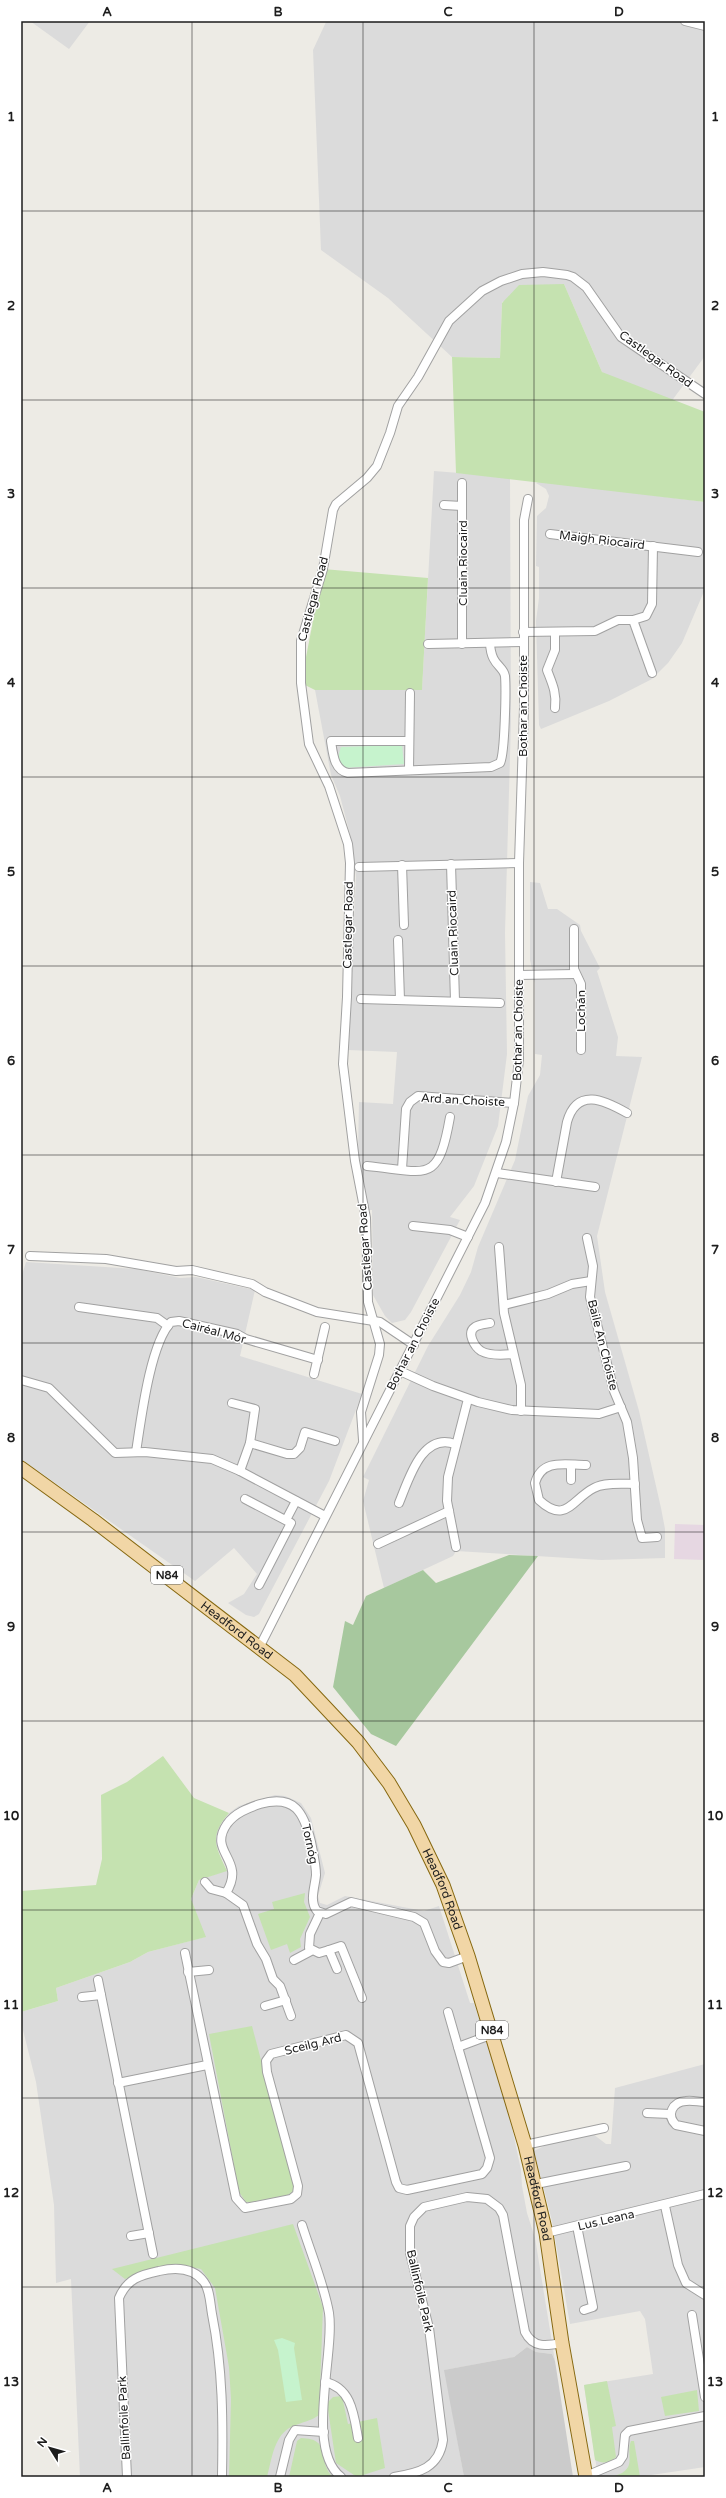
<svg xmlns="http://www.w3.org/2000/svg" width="726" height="2498" viewBox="0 0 726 2498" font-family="'Varela Round',sans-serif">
<rect width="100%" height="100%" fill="#edebe5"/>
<!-- residential -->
<g fill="#dbdbdb">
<path d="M30,21H90L69,49Z"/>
<path d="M324,21H705V356L665,410L602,372L564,284L502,302L500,358L452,357L388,298L321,250L313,50L326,22Z"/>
<path d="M434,471L510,477L511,721L505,933L507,1054L498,1126L474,1186L450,1217L460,1220L411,1312L405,1320L392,1323L385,1316L373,1295L372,1210H369L358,1153L359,1102L393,1104L397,1052L348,1050L356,877L352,842L340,796L331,775L315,690L422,689Z"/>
<path d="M542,481L705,502V589L682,643L668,663L652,679L609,701L541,729L539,725L536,621L539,598V567L536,566L537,516L546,508L549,496L546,489L536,483Z"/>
<path d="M530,882L540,883L548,909H557L580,925L581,931L600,968L597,971L618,1037L616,1056L642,1057L597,1236L605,1292L639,1411L661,1508L665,1529V1558L601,1560L456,1551L453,1556L384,1588L363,1501L369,1480L363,1477L428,1346L460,1295L471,1272L478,1247L515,1160L528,1096L540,1075L542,1055L535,1054V983L530,960Z"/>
<path d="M26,1262L137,1269L180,1278L196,1277L255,1290L240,1356L362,1394L329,1481L259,1614L254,1617L246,1615L228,1603L244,1594L257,1574L234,1548L195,1581L21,1459V1278Z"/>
<path d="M275,1795L285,1796L301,1803L311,1818L325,1873L318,1896L320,1903L327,1905L345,1896L424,1911L439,1906L470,2003H474L508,2109L521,2170L522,2186L527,2213L535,2238L555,2361L552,2354L536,2352L527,2347L514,2357L445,2370L464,2477H80L71,2279L56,2283L54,2205L36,2082L21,2022V2012L58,2001L56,1988L130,1962L148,1952L205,1937L191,1899L199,1880L227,1870L216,1845V1831L229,1813L239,1806Z"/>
<path d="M705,2064V2467L638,2477H598L584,2385L653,2374L645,2319L640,2311L570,2324L552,2221L534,2151L554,2141L593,2134L606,2144H611L615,2088Z"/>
</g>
<!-- industrial -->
<path fill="#e6d7e2" d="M675,1524L705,1525V1560L674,1559Z"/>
<!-- religious -->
<path fill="#cbcbcb" d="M527,2347L536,2352L552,2354L555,2361L573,2477H464L444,2370L514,2357Z"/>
<!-- grass -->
<g fill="#c5e2b0">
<path d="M564,284L602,372L705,412V502L456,473L452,357L500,358L502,303L519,285Z"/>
<path d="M323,569L428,578L422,690H315L301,683Z"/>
<path d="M163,1756L194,1798L229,1813C209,1837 215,1845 227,1871L199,1880L191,1899L206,1937L148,1952L130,1962L56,1988L58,2001L21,2012V1891L96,1885L102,1859L101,1795L127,1782Z"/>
<path d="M305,1893L304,1902L310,1917L300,1939L301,1947L290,1953L287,1944L271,1950L258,1914L274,1909L272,1902Z"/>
<path d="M252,2026L294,2185L293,2191L288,2195L252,2202H246L239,2192L209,2034Z"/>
<path d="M293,2224L323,2307L319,2415C311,2421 303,2422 293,2426C274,2434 272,2459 267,2477H229L231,2399L229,2367L215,2288L201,2269L172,2264L125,2279L112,2269Z"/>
<path d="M607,2381L616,2426L612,2427L616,2457C611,2463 602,2464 595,2460L584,2385Z"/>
<path d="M697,2390L699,2411L665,2416L661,2397Z"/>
<path d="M342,2396L348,2424L377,2418L385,2468L357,2477L336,2463L327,2403L333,2397Z"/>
<path d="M301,2438C333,2439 316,2460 333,2477H289L297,2441Z"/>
<path d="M631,2441H634L640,2477H610C640,2471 625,2455 631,2441Z"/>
</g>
<!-- forest -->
<path fill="#a7c89e" d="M509,1555L538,1556L396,1746L371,1734L333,1687L345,1621L353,1625L366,1596L423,1570L436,1583Z"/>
<!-- park -->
<g fill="#c6f3cd">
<path d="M402,745L404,764L343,768L338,757L341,747Z"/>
<path d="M282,2338L295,2343L294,2348L302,2400L286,2402L278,2350L274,2340Z"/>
</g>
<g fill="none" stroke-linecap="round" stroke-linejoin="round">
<defs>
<g id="minor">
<path d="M685,21L705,26"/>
<path d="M444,505L462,506"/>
<path d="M550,534L698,552"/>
<path d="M633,620L652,673"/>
<path d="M523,632L595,631L618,620H633L646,616L652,604L653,546"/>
<path d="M428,644L523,642"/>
<path d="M462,644V483"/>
<path d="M555,708C557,693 552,683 547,670L555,650V632"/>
<path d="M409,741H331C333,754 334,770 348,773L491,767L500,763C505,754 506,689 505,676C503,665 491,666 490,643"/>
<path d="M409,770L410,693"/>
<path d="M451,864L455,1001"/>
<path d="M402,865L404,925"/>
<path d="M359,867L519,863"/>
<path d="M574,929V969L581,984V1050"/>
<path d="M398,940L400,1000"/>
<path d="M519,975L575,974"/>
<path d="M361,999L500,1003"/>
<path d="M367,1166C428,1172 438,1185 450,1117"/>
<path d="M402,1169L406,1109L410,1102L418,1096L514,1103"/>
<path d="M497,1173L595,1187"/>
<path d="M556,1182L567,1122C577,1087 604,1100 627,1113"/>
<path d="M413,1226L450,1230L468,1237"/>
<path d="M587,1238L593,1266L590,1297L614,1391L627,1422L633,1458L637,1520L642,1538L657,1537"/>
<path d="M499,1247L504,1313L521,1385V1411"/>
<path d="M30,1256L106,1259L176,1271L192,1270L252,1284L265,1292L317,1312L380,1322L414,1345"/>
<path d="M504,1305L548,1294L572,1284L591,1281"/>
<path d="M79,1307L157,1318L168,1326"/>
<path d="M490,1323C486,1324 479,1324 475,1327C466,1333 475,1347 481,1351C490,1356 504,1355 513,1354"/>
<path d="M400,1371L433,1386L478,1402L512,1410L599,1414L621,1407"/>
<path d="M314,1374L325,1327"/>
<path d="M21,1380L49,1388L115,1453L145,1452L212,1459L240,1471L325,1516"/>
<path d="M232,1403L255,1409L250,1443L240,1471"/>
<path d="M363,1440L361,1412L379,1355L380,1344L368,1302L366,1218L355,1161L343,1064L347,997L350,863L348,844L329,786L309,744L301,683V641L323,569L333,510L336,504L367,478L377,466L390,433L398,406L418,377L449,321L482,291L501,281L522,274L543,272L567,275L573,277L586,287L621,337L705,394"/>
<path d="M250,1443L287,1454H294L300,1448L305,1432L335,1441"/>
<path d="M136,1452C141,1420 150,1344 171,1322L179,1321L237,1334L246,1339L318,1360"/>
<path d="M586,1465C566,1465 542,1458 535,1483L539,1500C566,1525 572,1499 594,1488C605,1482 623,1484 635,1484"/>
<path d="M571,1480V1465"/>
<path d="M245,1499L291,1523L259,1585"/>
<path d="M399,1503C409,1479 422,1432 455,1444"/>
<path d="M286,1520L296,1501"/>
<path d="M378,1544L449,1511"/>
<path d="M456,1547L447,1501L448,1477L468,1399"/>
<path d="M260,1646L485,1203L506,1142L514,1103L519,1060V863L524,708V520L528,499"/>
<path d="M205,1882L211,1889L226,1893C247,1859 207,1853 227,1824C235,1813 248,1808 260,1804C295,1794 304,1813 311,1842C313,1853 316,1864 316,1875C315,1887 309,1901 317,1911L326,1914L351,1902L414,1917L424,1923L435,1951L443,1962L449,1963L468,1956"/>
<path d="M226,1893L243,1905L257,1944L266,1959L273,1979L280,1986L291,2016"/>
<path d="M320,1913L310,1934L309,1948L319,1953L329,1950L337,1969"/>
<path d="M329,1950L341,1946L362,1998"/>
<path d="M185,1953L236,2198L245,2208L291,2199L297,2194L298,2186L267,2072L266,2061L271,2054L346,2035L358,2043L396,2182L399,2188L407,2190L482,2174L487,2168L490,2158L458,2047L493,2034"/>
<path d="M294,1960L311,1951"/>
<path d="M188,1972L209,1970"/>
<path d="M98,1980L153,2254"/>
<path d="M82,1997L101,1995"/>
<path d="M265,2006L286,2000"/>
<path d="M448,2012L458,2047"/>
<path d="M118,2083L207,2065"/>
<path d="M705,2102C699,2102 692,2100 686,2101C672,2102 666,2115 676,2125L705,2131"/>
<path d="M647,2113L670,2114"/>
<path d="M525,2145L604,2128"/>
<path d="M536,2184L626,2166"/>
<path d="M665,2206L678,2265L686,2283L705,2295"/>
<path d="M302,2225C311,2254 324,2284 329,2313C335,2353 305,2449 341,2477"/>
<path d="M577,2226L593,2307L584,2310"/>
<path d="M546,2233L705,2194"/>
<path d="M131,2236L149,2233"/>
<path d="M692,2315L705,2397"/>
<path d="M325,2382C352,2388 354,2416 358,2438"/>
<path d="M586,2476L619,2462L623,2456L625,2435L629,2431L705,2416"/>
<path d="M127,2477L119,2298C127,2279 140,2275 159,2271C176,2267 193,2267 204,2282C210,2290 210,2303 212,2314C223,2369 223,2421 222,2477"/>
<path d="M280,2477L289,2440L295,2430L324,2432"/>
<path d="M394,2477C419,2473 439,2468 443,2440L429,2328L410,2253V2226L414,2217L424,2207L467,2197L487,2199L499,2208L503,2215L525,2332C533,2348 546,2346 562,2343"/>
</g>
<g id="primary">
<path id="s1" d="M21,1468L93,1520L295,1675L358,1742L389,1783L414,1825L443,1885L468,1956L525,2145L546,2233L562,2343L586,2477"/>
</g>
</defs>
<!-- minor casing -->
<use href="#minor" stroke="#a1a1a1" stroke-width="10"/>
<!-- primary casing -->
<use href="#primary" stroke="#866810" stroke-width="15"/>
<!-- minor -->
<use href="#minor" stroke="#fff" stroke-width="8"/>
<!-- primary -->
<use href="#primary" stroke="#f1d6a6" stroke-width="13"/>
</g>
<!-- grid -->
<path fill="none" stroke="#1d1d1d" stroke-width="1" stroke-opacity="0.55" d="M192,21V2477M363,21V2477M534,21V2477M21,211H705M21,400H705M21,588H705M21,777H705M21,966H705M21,1155H705M21,1343H705M21,1532H705M21,1721H705M21,1910H705M21,2098H705M21,2287H705"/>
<g text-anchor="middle" stroke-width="3" stroke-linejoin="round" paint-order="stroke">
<!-- shield labels -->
<g fill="#fff" stroke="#616161" stroke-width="1">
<rect x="151" y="1566" width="32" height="18" rx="3"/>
<rect x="476" y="2021" width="32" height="18" rx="3"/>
</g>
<g font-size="11" font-weight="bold" fill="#1d1d1d">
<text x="167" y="1579">N84</text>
<text x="492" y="2034">N84</text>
</g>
<!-- street labels -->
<g font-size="12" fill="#1d1d1d" stroke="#fff">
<text transform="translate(656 359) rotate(36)" y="4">Castlegar Road</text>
<text transform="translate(602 540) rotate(7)" y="4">Maigh Riocaird</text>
<text transform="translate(463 563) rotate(-90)" y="4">Cluain Riocaird</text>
<text transform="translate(313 599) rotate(-75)" y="4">Castlegar Road</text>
<text transform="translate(523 706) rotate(-90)" y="4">Bothar an Choiste</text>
<text transform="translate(348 925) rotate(-89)" y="4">Castlegar Road</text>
<text transform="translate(453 933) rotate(-92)" y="4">Cluain Riocaird</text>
<text transform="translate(581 1011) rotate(-90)" y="4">Lochán</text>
<text transform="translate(518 1030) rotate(-89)" y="4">Bothar an Choiste</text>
<text transform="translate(463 1100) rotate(3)" y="4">Ard an Choiste</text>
<text transform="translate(365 1247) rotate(-94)" y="4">Castlegar Road</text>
<text transform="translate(214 1331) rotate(15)" y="4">Cairéal Mór</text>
<text transform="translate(413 1344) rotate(-63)" y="4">Bothar an Choiste</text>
<text transform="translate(603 1345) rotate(76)" y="4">Baile An Chóiste</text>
<text dy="4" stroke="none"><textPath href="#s1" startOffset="270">Headford Road</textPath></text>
<text transform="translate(310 1844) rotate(78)" y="4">Tornóg</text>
<text dy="4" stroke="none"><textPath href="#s1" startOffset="606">Headford Road</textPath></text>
<text transform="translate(313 2044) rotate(-14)" y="4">Sceilg Ard</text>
<text dy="4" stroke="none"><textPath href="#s1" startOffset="930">Headford Road</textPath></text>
<text transform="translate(606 2220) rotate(-13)" y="4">Lus Leana</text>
<text transform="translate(420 2291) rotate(77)" y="4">Ballinfoile Park</text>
<text transform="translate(124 2418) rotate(-93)" y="4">Ballinfoile Park</text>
</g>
</g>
<!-- border -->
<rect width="726" height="2498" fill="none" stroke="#ffffff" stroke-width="44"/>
<!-- north arrow -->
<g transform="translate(50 2448) rotate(307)" stroke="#ffffff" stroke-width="3" paint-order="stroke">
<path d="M0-3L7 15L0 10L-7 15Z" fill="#1d1d1d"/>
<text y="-6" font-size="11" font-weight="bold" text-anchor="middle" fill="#1d1d1d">N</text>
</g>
<rect x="22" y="22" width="682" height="2454" fill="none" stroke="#1d1d1d" stroke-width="1.5"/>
<g font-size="13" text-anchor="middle" font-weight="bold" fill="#1d1d1d">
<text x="107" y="16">A</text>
<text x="278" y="16">B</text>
<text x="448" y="16">C</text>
<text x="619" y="16">D</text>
<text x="11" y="121">1</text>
<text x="715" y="121">1</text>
<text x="11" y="310">2</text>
<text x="715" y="310">2</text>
<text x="11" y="498">3</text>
<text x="715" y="498">3</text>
<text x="11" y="687">4</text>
<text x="715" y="687">4</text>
<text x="11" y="876">5</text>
<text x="715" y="876">5</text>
<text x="11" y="1065">6</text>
<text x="715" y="1065">6</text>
<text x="11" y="1254">7</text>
<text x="715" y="1254">7</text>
<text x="11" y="1442">8</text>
<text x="715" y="1442">8</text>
<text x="11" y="1631">9</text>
<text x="715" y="1631">9</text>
<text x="11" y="1820">10</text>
<text x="715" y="1820">10</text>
<text x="11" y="2009">11</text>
<text x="715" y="2009">11</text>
<text x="11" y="2197">12</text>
<text x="715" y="2197">12</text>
<text x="11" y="2386">13</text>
<text x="715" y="2386">13</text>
<text x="107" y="2492">A</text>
<text x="278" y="2492">B</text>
<text x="448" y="2492">C</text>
<text x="619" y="2492">D</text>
</g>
</svg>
